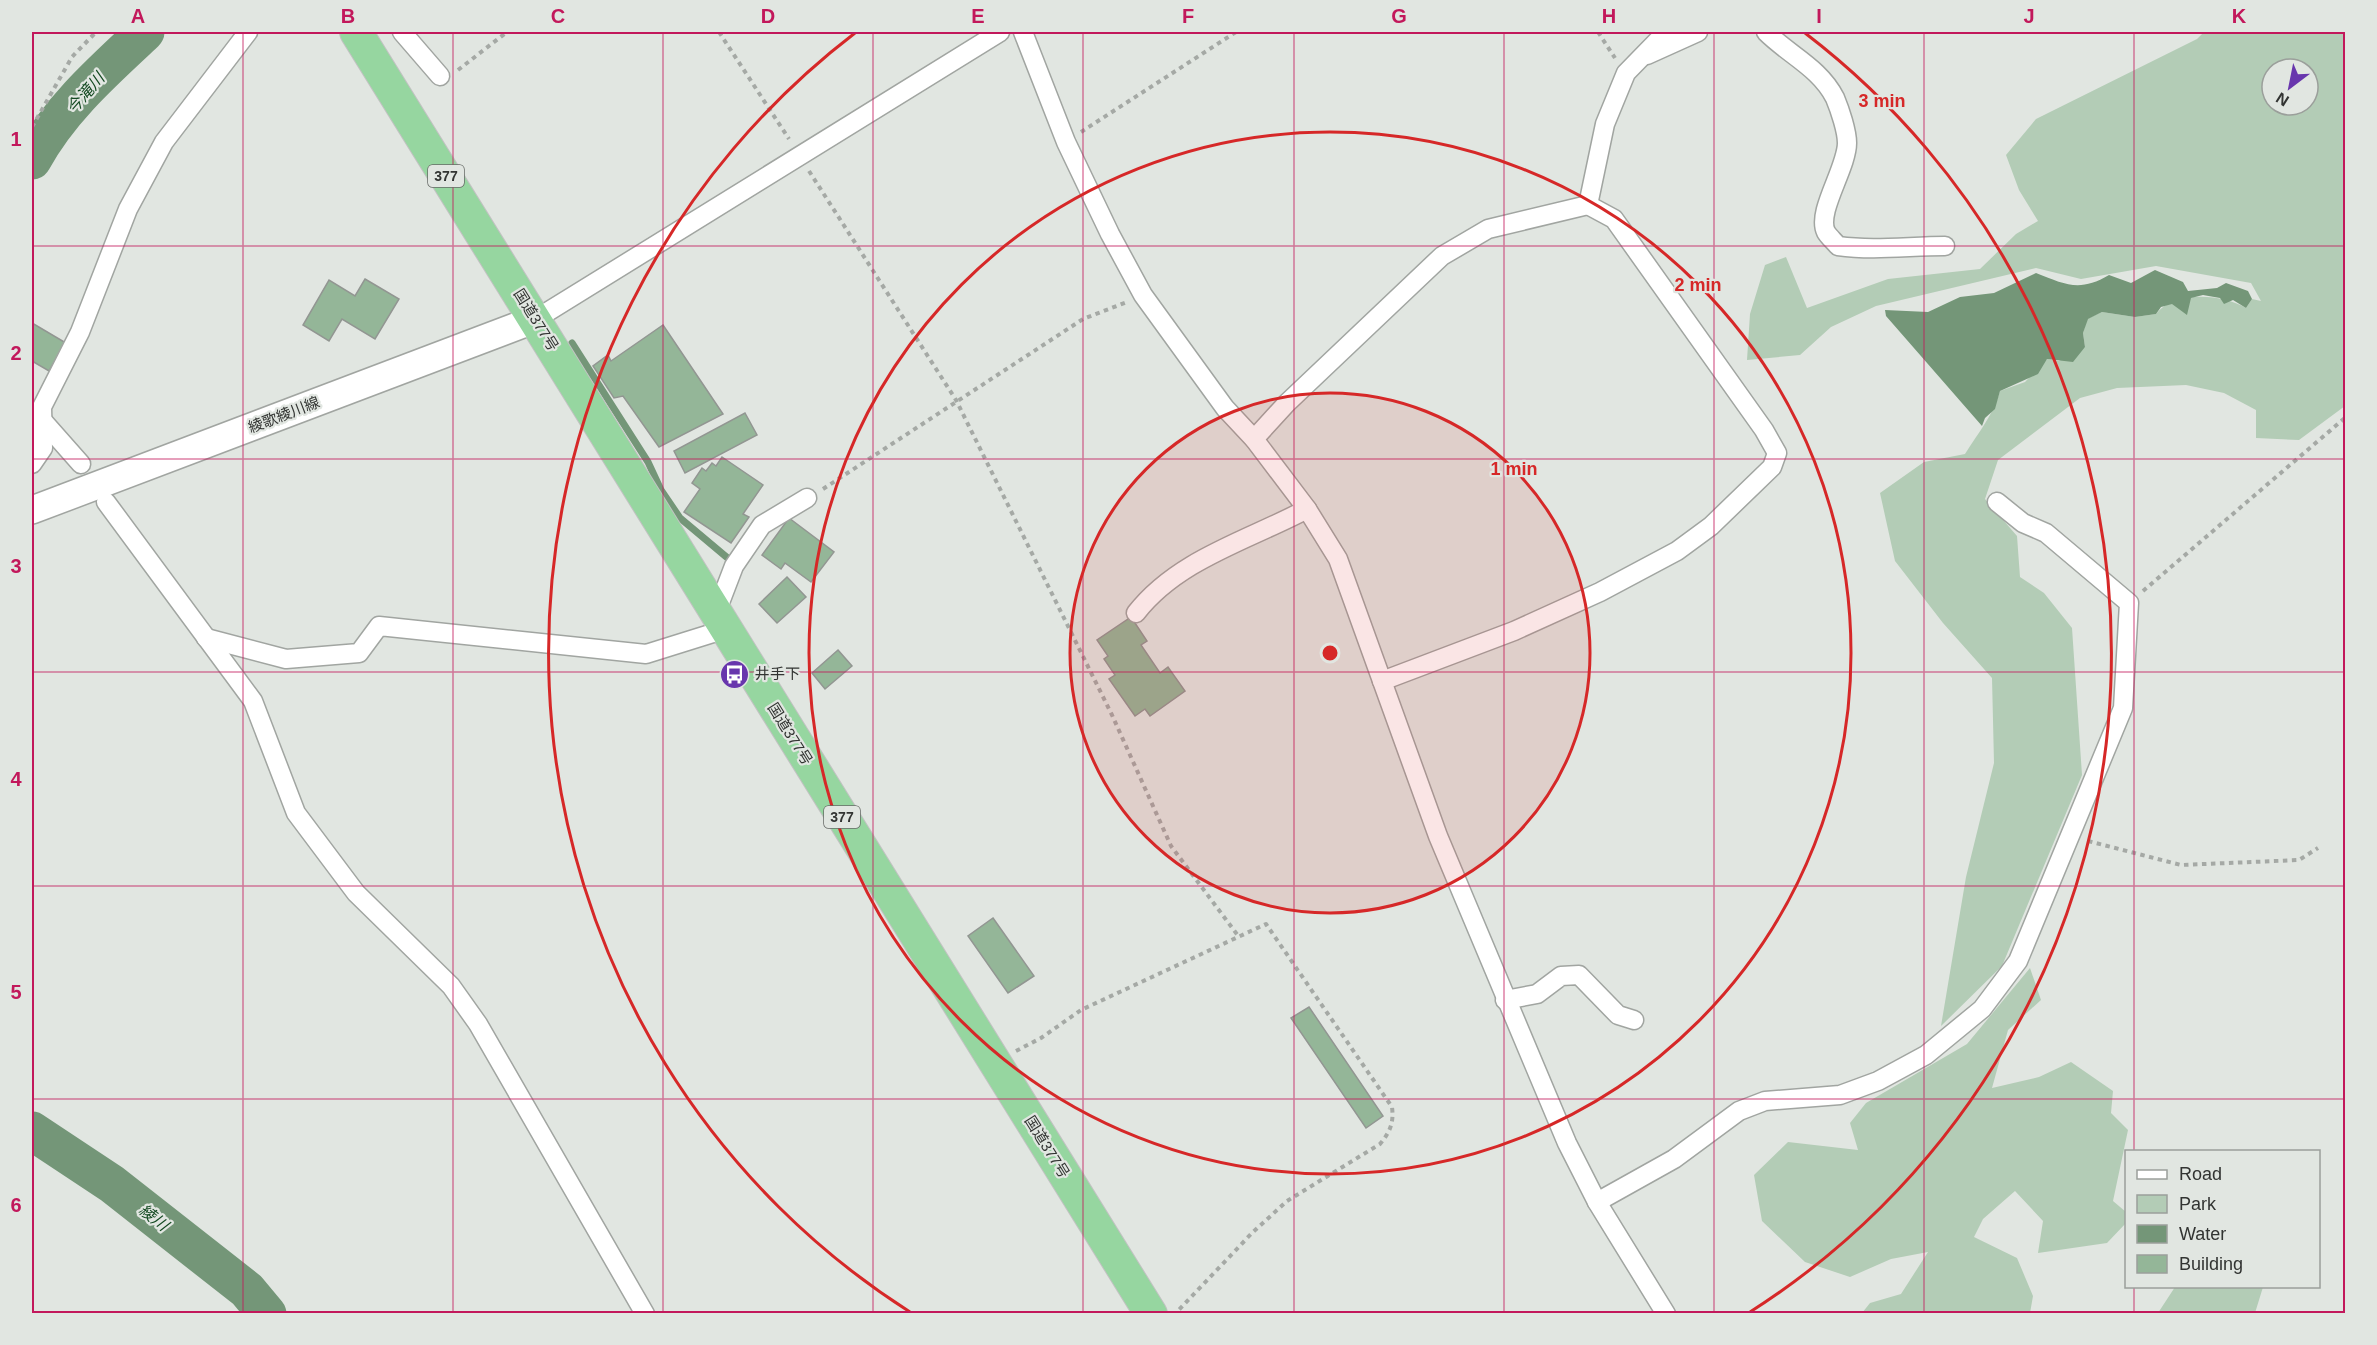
<svg xmlns="http://www.w3.org/2000/svg" width="2377" height="1345" viewBox="0 0 2377 1345" font-family="Arial,'Noto Sans JP',sans-serif">
<rect width="100%" height="100%" fill="#e1e6e1"/>
<!-- green -->
<g fill="#b3ccb6" fill-rule="evenodd">
<path d="M2204,32H2345V406L2299,440L2256,438V410L2224,393L2186,385L2117,388L2080,398L1998,460L1985,499L2017,536L2020,577L2044,593L2072,628L2082,775L2002,966L1941,1026L1966,877L1994,763L1992,678L1943,623L1895,561L1880,493L1924,462L1965,454C1978,433 1994,414 2000,391L2025,382L2047,359L2059,361L2085,347L2083,333L2087,319L2102,312L2135,317L2156,314C2174,290 2223,294 2246,308L2252,299L2261,301L2251,283L2156,266L2081,279L2036,268L1876,306L1831,327L1800,355L1747,360L1750,314L1765,265L1786,257L1807,308L1888,279L1980,269L2016,234L2038,221L2019,190L2006,155L2036,119L2197,39ZM2272,69H2308V105H2272Z"/>
<path d="M2030,968L2041,1000L2008,1030L1992,1088L2039,1077L2071,1062L2113,1091L2111,1113L2128,1130L2113,1201L2126,1212V1223L2107,1243L2038,1253L2043,1221L2015,1191L1983,1219L1974,1237L2017,1258L2033,1296L2030,1313H1862L1870,1303L1901,1294L1928,1252L1891,1259L1850,1277L1805,1262L1762,1221L1754,1175L1788,1142L1858,1150L1850,1123L1866,1103L1967,1044Z"/>
<path d="M2175,1287V1286L2263,1287L2255,1313H2158Z"/>
</g>
<!-- water -->
<path fill="#749678" d="M2155,270L2183,282L2188,291L2217,288L2226,283L2248,291L2252,299L2246,308L2233,300L2224,304L2220,298L2203,295L2191,298L2187,315L2172,304L2161,307L2156,314L2135,317L2102,312L2088,319L2083,333L2085,347L2073,362L2047,359L2038,374L2000,391L1995,409L1985,418L1982,426L1886,316L1885,310L1928,312L1960,297L1994,293L2036,273C2066,285 2080,292 2109,275L2131,283Z"/>
<g fill="none" stroke-linecap="round" stroke-linejoin="round">
<!-- stream -->
<path stroke="#749678" stroke-width="7" d="M572,343L648,462L661,490L680,518L730,560"/>
<!-- river -->
<g stroke="#749678" stroke-width="39">
<path d="M32,160C59,110 103,71 145,32"/>
<path d="M32,1131L112,1184L247,1290L267,1314"/>
</g>
</g>
<!-- building -->
<g fill="#94b698" stroke="#929692" stroke-width="1.5">
<path d="M365,279L399,299L375,339L342,319L329,341L303,325L329,280L355,296Z"/>
<path d="M32,323L66,343L49,371L32,361Z"/>
<path d="M663,325L723,414L659,447L623,396L614,398L593,366L608,355L611,361Z"/>
<path d="M745,413L757,435L685,473L674,451Z"/>
<path d="M722,457L763,485L743,514L749,517L731,543L684,512L700,489L692,483L702,468L706,471L712,463L716,466Z"/>
<path d="M789,518L834,552L811,582L785,563L781,569L762,555Z"/>
<path d="M787,577L806,597L777,623L759,604Z"/>
<path d="M1131,617L1147,641L1141,645L1160,673L1168,667L1185,691L1150,716L1145,709L1135,716L1109,679L1115,675L1104,659L1108,656L1097,640Z"/>
<path d="M838,650L852,666L825,689L812,673Z"/>
<path d="M993,918L1034,976L1008,993L968,936Z"/>
<path d="M1309,1007L1383,1116L1366,1128L1291,1018Z"/>
</g>
<g fill="none" stroke-linecap="round" stroke-linejoin="round">
<defs>
<g id="minor">
<path d="M402,32L440,76"/>
<path d="M1023,32L1066,142L1110,234L1143,295L1225,408L1254,439L1307,509L1338,559L1438,836L1567,1143L1597,1202L1666,1314"/>
<path d="M1766,32C1789,55 1820,68 1835,98C1840,110 1847,131 1847,143C1847,168 1816,212 1826,232C1829,237 1834,241 1838,246C1874,251 1909,246 1945,246"/>
<path d="M1647,55L1698,32"/>
<path d="M536,319L1000,32"/>
<path d="M43,421L81,464"/>
<path d="M1254,439L1287,403L1442,256L1488,229L1588,205L1605,124L1626,73L1666,32"/>
<path d="M32,464L43,448L42,407L80,332L128,209L164,142L248,32"/>
<path d="M106,502L253,701L296,813L356,893L451,986L478,1024L645,1314"/>
<path d="M716,613L734,566L762,525L807,498"/>
<path d="M1136,613C1178,559 1249,540 1307,509"/>
<path d="M206,638L286,659L359,653L379,626L646,654L726,629"/>
<path d="M1382,681L1514,631L1600,592L1677,551L1711,526L1772,467L1777,453L1764,430L1614,219L1588,205"/>
<path d="M1505,1000L1537,994L1561,976L1579,975L1618,1015L1634,1020"/>
<path d="M1597,1202L1674,1159L1739,1111L1765,1101L1840,1095L1878,1081L1926,1055L1982,1009L2018,961L2123,708L2129,603L2046,533L2023,523L1997,502"/>
</g>
<path id="secondary" d="M32,510L536,319"/>
<path id="trunk" d="M356,32L1151,1314"/>
</defs>
<!-- minor casing -->
<use href="#minor" stroke="#a1a5a1" stroke-width="21"/>
<!-- secondary casing -->
<use href="#secondary" stroke="#a1a5a1" stroke-width="30"/>
<!-- trunk casing -->
<use href="#trunk" stroke="#c2c2c2" stroke-width="34"/>
<!-- path -->
<g stroke="#a5a9a5" stroke-width="4" stroke-dasharray="4.5 4.5" stroke-linecap="butt">
<path d="M719,32L789,139"/>
<path d="M1598,32L1615,58"/>
<path d="M458,70L507,32"/>
<path d="M32,127L72,57L96,32"/>
<path d="M1081,132L1236,32"/>
<path d="M809,171L956,400L1112,715L1171,846L1239,937"/>
<path d="M823,489L1083,319L1127,302"/>
<path d="M2143,591L2346,417"/>
<path d="M2088,841L2181,865L2299,860L2318,848"/>
<path d="M1016,1051L1041,1038L1081,1010L1266,924L1392,1107C1394,1123 1390,1132 1380,1144L1287,1201L1252,1233L1175,1314"/>
</g>
<!-- minor -->
<use href="#minor" stroke="#fff" stroke-width="18"/>
<!-- secondary -->
<use href="#secondary" stroke="#fff" stroke-width="27"/>
<!-- trunk -->
<use href="#trunk" stroke="#96d6a0" stroke-width="32"/>
</g>
<!-- grid -->
<path fill="none" stroke="#c2185b" stroke-width="1.5" stroke-opacity="0.55" d="M243,32V1314M453,32V1314M663,32V1314M873,32V1314M1083,32V1314M1294,32V1314M1504,32V1314M1714,32V1314M1924,32V1314M2134,32V1152M32,246H2346M32,459H2346M32,672H2346M32,886H2346M32,1099H2346M2134,1286V1314"/>
<!-- distance rings -->
<circle cx="1330" cy="653" r="260" fill="#d62828" fill-opacity=".12"/>
<g fill="none" stroke="#d62828" stroke-width="3">
<circle cx="1330" cy="653" r="260"/>
<circle cx="1330" cy="653" r="521"/>
<path d="M910 1312A781 781 0 0 1 855 33M1805 33A781 781 0 0 1 1750 1312"/>
</g>
<!-- icons -->
<defs>
<symbol id="bus-disc" viewBox="-11 -11 22 22"><circle r="9.5" fill="#6836ad" stroke="#e1e6e1"/><path d="M-5-6H5V4H4V6H2V4H-2V6H-4V4H-5ZM-3.5-4V0h7V-4ZM-3.5 1.2v1.5H-2V1.2ZM2 1.2v1.5H3.5V1.2Z" fill="#fff"/></symbol>
</defs>
<g fill-rule="evenodd">
<use href="#bus-disc" x="718" y="658" width="33" height="33"/>
</g>
<g text-anchor="middle" stroke-width="4.5" stroke-linejoin="round" paint-order="stroke">
<!-- shield labels -->
<g fill="#e1e6e1" stroke="#666966" stroke-width="1.5">
<rect x="428" y="165" width="36" height="22" rx="4.5"/>
<rect x="824" y="806" width="36" height="22" rx="4.5"/>
</g>
<g font-size="14" font-weight="bold" fill="#323432">
<text x="446" y="181">377</text>
<text x="842" y="822">377</text>
</g>
<!-- street labels -->
<g font-size="15" fill="#323432" stroke="#e1e6e1">
<text transform="translate(536 320) rotate(58)" y="5">国道377号</text>
<text transform="translate(284 415) rotate(-21)" y="5">綾歌綾川線</text>
<text transform="translate(790 734) rotate(58)" y="5">国道377号</text>
<text transform="translate(1047 1147) rotate(58)" y="5">国道377号</text>
</g>
<!-- poi labels -->
<g font-size="15" fill="#323432" stroke="#e1e6e1" text-anchor="start">
<text x="755" y="679">井手下</text>
</g>
<!-- water labels -->
<g font-size="16" font-style="italic" fill="#134921" stroke="#e1e6e1">
<text transform="translate(85 93) rotate(-49)" y="6">今滝川</text>
<text transform="translate(154 1217) rotate(38)" y="6">綾川</text>
</g>
</g>
<circle cx="1330" cy="653" r="9" fill="#d62828" stroke="#e1e6e1" stroke-width="3"/>
<g font-size="18" text-anchor="middle" font-weight="bold" fill="#d62828" stroke="#e1e6e1" stroke-width="4.5" stroke-linejoin="round" paint-order="stroke">
<text x="1882" y="107">3 min</text>
<text x="1698" y="291">2 min</text>
<text x="1514" y="475">1 min</text>
</g>
<!-- border -->
<rect width="2377" height="1345" fill="none" stroke="#e1e6e1" stroke-width="66"/>
<!-- legend -->
<rect x="2125" y="1150" width="195" height="138" fill="#e1e6e1" stroke="#9b9f9b" stroke-width="1.5"/>
<rect x="2137" y="1170" width="30" height="9" fill="#ffffff" stroke="#9b9f9b" stroke-width="1.5"/>
<text x="2179" y="1180" font-size="18" fill="#323432">Road</text>
<rect x="2137" y="1195" width="30" height="18" fill="#b3ccb6" stroke="#9b9f9b" stroke-width="1.5"/>
<text x="2179" y="1210" font-size="18" fill="#323432">Park</text>
<rect x="2137" y="1225" width="30" height="18" fill="#749678" stroke="#9b9f9b" stroke-width="1.5"/>
<text x="2179" y="1240" font-size="18" fill="#323432">Water</text>
<rect x="2137" y="1255" width="30" height="18" fill="#94b698" stroke="#9b9f9b" stroke-width="1.5"/>
<text x="2179" y="1270" font-size="18" fill="#323432">Building</text>
<!-- north arrow -->
<g transform="translate(2290 87) rotate(212)"><circle r="28" fill="#e1e6e1" stroke="#9b9f9b" stroke-width="1.5"/>
<path d="M0-4.5L10 22L0 15L-10 22Z" fill="#6836ad"/>
<text y="-9" font-size="16" font-weight="bold" text-anchor="middle" fill="#323432">N</text>
</g>
<rect x="33" y="33" width="2311" height="1279" fill="none" stroke="#c2185b" stroke-width="2"/>
<g font-size="20" text-anchor="middle" font-weight="bold" fill="#c2185b">
<text x="138" y="23">A</text>
<text x="348" y="23">B</text>
<text x="558" y="23">C</text>
<text x="768" y="23">D</text>
<text x="978" y="23">E</text>
<text x="1188" y="23">F</text>
<text x="1399" y="23">G</text>
<text x="1609" y="23">H</text>
<text x="1819" y="23">I</text>
<text x="2029" y="23">J</text>
<text x="2239" y="23">K</text>
<text x="16" y="146">1</text>
<text x="16" y="360">2</text>
<text x="16" y="573">3</text>
<text x="16" y="786">4</text>
<text x="16" y="999">5</text>
<text x="16" y="1212">6</text>
</g>
</svg>
